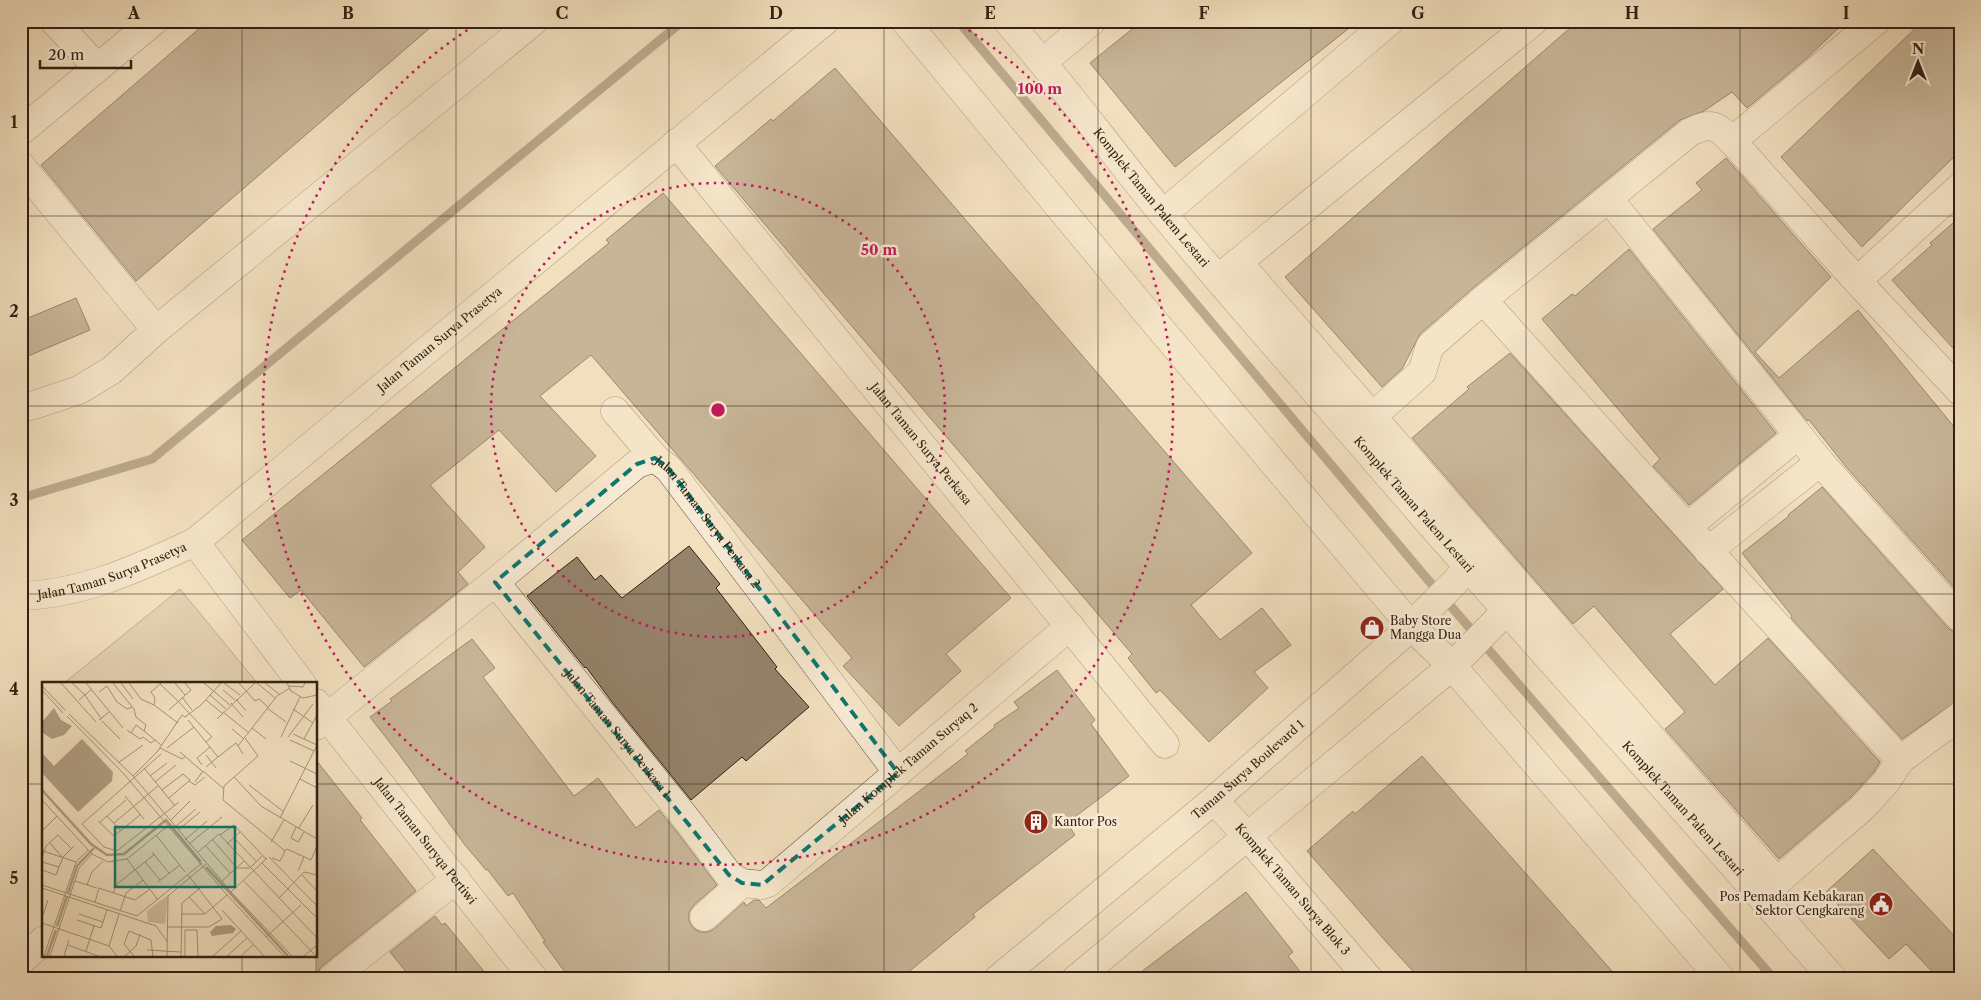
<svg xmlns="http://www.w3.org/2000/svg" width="1981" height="1000" viewBox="0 0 1981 1000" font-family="'Libre Caslon Text',serif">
<rect width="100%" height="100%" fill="#f2dfbe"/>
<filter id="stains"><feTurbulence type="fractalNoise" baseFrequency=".004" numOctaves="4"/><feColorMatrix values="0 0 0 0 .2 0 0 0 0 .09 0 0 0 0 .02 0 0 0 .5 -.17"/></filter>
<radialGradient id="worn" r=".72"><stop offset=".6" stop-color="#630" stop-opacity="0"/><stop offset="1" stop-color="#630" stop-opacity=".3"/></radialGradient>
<!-- grass -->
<path fill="#d1bfa1" stroke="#807059" d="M180,589L258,684H63Z"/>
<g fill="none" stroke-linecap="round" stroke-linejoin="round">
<!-- stream -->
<g stroke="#7d6c55" stroke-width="9">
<path d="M958,21L1423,574L1774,979"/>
<path d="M21,498L152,459L683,21"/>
</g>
</g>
<!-- building -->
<g fill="#95836b" stroke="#302011">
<path d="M208,21H438L136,281L41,165Z"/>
<path d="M1142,21H1358L1175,167L1090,63Z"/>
<path d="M1578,21H1846L1807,58L1747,108L1732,92L1704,111L1680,120L1473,288L1420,334L1402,369L1382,387L1285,277Z"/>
<path d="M1923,21H1960V151L1862,247L1781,157Z"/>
<path d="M835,68L1252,553L1191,605L1220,640L1262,608L1291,645L1254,672L1268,688L1209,742L1160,690L1156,693L1128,658L1132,654L715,166L771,119L773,121Z"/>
<path d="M1726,158L1831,277L1755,352L1779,378L1858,310L1960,434V594L1846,467L1809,420L1807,421L1653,229L1702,190L1696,183Z"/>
<path d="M663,193L1011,598L946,654L961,671L899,726L843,666L852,658L591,355L540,396L596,456L556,492L499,430L430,485L485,547L458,572L468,584L364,667L301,590L290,598L242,540L609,243L606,240Z"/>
<path d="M1960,217V356L1892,280L1932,245L1930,243Z"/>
<path d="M1629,249L1776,433L1689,505L1653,466L1660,459L1542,319L1572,294L1575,296Z"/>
<path d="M76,298L90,330L21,359V321Z"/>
<path d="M1510,353L1723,589L1670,634L1715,685L1768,638L1880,762L1874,772L1852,796L1779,859L1665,729L1685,712L1594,606L1573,624L1412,438L1469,389L1467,387Z"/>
<path d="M1822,487L1948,628L1955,633H1960V699L1902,739L1791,618L1792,616L1742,553L1789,516L1788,515Z"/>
<path d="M689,546L720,584L716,588L777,667L775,669L809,707L746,761L742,757L691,800L612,702L586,667L585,668L527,596L577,557L595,580L601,575L622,598Z"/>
<path d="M472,639L495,668L483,677L574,796L598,778L636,828L659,810L677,832L717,885L694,905L689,912V921L693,928L700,932H708L714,929L744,902L746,906L754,900H759L766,908L968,754L965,751L995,727L994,725L1019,708L1014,702L1057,670L1095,720L1091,724L1129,776L1067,823L1075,835L973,914L975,917L900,979H570L543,942L545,941L513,893L508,896L487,869L486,870L465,845L398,753L370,717L392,701L390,699Z"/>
<path d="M1422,756L1490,833L1619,979H1420L1389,945L1307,851L1353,811L1355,814Z"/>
<path d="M316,760L362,818L360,820L416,891L321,967L316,974Z"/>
<path d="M1873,849L1960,942V979H1939L1906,944L1889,959L1826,892Z"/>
<path d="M1246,892L1293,952L1288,956L1306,979H1132Z"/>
<path d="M435,916L442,925L445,923L490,979H412L390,952Z"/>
</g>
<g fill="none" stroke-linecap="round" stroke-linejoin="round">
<defs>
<g id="minor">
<path d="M54,21L97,67"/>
<path d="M905,21L1142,307L1411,626L1452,666L1721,979"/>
<path id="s1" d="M1007,21C1062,83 1110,150 1163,214C1228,292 1295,368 1362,445C1516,625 1677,799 1833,979"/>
<path d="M1043,62L1092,21"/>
<path d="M21,131L154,21"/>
<path d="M1732,141L1876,21"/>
<path id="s2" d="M676,143L1165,744"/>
<path d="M21,166L156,330"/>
<path d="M1609,199L1820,462L1960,618"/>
<path d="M1163,214L1390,21"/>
<path d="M1238,262L1777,882"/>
<path d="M1225,273L1534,21"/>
<path d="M1857,281L1960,187"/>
<path d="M1483,300L1687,527L1900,760"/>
<path d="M21,406H31L79,390L112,370L156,330L534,21"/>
<path id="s3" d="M615,411L655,458L669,469L898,773"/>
<path d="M1373,416L1422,372L1430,346L1483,300L1690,132C1712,122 1715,124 1732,141L1857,281L1960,391"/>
<path d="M1687,527L1798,435"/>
<path d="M195,542L302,684"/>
<path d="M1708,551L1820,462"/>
<path id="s4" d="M495,582L689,822L729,875L742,883L762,885L768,883L1070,626"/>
<path id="s5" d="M21,596C84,594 138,568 195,542L825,21"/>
<path id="s6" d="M316,703L534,979"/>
<path d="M316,726L495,582L637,464L655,458"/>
<path id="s7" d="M1214,800L1248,837L1369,979"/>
<path d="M1764,893L1863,807L1886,782L1900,760L1960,716"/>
<path d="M704,917L742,883"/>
<path d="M21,961L44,940"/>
<path d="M331,979L456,879"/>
<path id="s8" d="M998,979L1214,800L1401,636L1456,581L1478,555"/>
<path d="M1076,979L1452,666L1507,610"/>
</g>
</defs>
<!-- minor casing -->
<use href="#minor" stroke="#60503c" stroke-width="29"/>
<!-- minor -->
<use href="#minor" stroke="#f7ead5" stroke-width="28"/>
</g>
<!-- marked area -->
<path d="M0 0H1981V1000H0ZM655,458L669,469L898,773L762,885L742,883L729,875L495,582L637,464Z" fill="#f2dfbe" fill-opacity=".55" fill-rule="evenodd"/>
<path fill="none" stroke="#0f766e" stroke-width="4" stroke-dasharray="10 6" stroke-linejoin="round" d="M655,458L669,469L898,773L762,885L742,883L729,875L495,582L637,464Z"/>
<!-- grid -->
<path fill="none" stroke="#302011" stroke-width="1" stroke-opacity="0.55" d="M242,21V684M456,21V979M669,21V979M884,21V979M1098,21V979M1311,21V979M1526,21V979M1740,21V979M21,216H1960M21,406H1960M21,594H1960M21,784H44M316,784H1960M242,956V979"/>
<!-- distance rings -->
<g fill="none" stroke="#c2185b" stroke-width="2.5" stroke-dasharray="2.5 5">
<circle cx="718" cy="410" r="227"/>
<path d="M956 22A455 455 0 1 1 480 22"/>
</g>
<!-- icons -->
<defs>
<symbol id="shop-disc" viewBox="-11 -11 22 22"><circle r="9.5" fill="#8f2418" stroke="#f7ead5"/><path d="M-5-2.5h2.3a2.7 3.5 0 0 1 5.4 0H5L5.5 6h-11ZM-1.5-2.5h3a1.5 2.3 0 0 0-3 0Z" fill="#fff"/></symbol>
<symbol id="building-disc" viewBox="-11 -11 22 22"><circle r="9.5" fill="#8f2418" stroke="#f7ead5"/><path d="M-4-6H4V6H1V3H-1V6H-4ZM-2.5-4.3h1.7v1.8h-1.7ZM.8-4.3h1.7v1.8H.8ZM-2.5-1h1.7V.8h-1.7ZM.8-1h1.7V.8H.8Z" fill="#fff"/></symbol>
<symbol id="civic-disc" viewBox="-11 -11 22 22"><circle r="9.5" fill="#8f2418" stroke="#f7ead5"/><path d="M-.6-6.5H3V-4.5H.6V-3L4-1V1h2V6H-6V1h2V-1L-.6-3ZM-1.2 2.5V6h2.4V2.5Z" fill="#fff"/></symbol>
</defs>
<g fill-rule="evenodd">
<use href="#shop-disc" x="1358" y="614" width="28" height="28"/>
<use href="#building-disc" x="1022" y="808" width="28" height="28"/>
<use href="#civic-disc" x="1867" y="890" width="28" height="28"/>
</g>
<g text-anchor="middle" stroke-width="5" stroke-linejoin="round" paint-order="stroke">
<!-- street labels -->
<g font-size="12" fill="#302011" stroke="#f7ead5">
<text dy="4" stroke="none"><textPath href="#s1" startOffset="228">Komplek Taman Palem Lestari</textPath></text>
<text dy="4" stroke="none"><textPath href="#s5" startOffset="501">Jalan Taman Surya Prasetya</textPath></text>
<text dy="4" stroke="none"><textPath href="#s2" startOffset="388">Jalan Taman Surya Perkasa</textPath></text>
<text dy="4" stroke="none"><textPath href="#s1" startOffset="632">Komplek Taman Palem Lestari</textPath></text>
<text dy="4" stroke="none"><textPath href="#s3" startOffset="145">Jalan Taman Surya Perkasa 2</textPath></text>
<text dy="4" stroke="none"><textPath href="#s5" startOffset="95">Jalan Taman Surya Prasetya</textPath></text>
<text dy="4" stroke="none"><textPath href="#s4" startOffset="195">Jalan Taman Surya Perkasa 1</textPath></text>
<text dy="4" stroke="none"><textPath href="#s4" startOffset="601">Jalan Komplek Taman Suryaq 2</textPath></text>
<text dy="4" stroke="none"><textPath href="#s8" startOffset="326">Taman Surya Boulevard 1</textPath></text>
<text dy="4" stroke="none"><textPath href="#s1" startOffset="1038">Komplek Taman Palem Lestari</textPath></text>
<text dy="4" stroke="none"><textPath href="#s6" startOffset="176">Jalan Taman Suryqa Pertiwi</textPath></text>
<text dy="4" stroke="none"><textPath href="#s7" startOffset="119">Komplek Taman Surya Blok 3</textPath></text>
</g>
<!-- poi labels -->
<g font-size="12" fill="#302011" stroke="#f7ead5" text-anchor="start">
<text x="1390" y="625">Baby Store<tspan x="1390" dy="14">Mangga Dua</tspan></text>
<text x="1054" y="826">Kantor Pos</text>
<text x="1864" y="901" text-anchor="end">Pos Pemadam Kebakaran<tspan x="1864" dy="14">Sektor Cengkareng</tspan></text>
</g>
</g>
<!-- overview -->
<g transform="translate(42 682)">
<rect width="275" height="275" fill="#f2dfbe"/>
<path d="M126,213L123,242L106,240L105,229Z" fill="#d1bfa1"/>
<path d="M12,26L19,38L30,44L22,53L10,57L1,51L0,40ZM40,57L71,90L70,99L36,130L0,91V71L12,84ZM189,243L194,247L191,251L170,254L168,250L174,244Z" fill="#b09e83"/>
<path fill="none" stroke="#b09e83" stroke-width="2.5" d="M0,108L49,162L65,173L82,172L124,138L159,180M164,185L246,274M26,211L35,184L52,166M15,244L25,214M5,274L14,248"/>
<path fill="none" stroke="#a49379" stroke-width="1" d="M19,1L54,40M30,1L43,13L58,35M44,1L81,46M71,1L92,27L94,35L104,43L102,49L113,58M79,1L91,17M87,1L99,17L112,23M119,1L109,10L113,16L112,23L136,41M133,1L143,13M162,1L188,23M182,1L198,13M197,1L213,19L217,17L226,25M215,1L233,16M223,1L237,12M245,1L249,9L261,16L275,13M118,2L136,19M0,4L23,28M247,4L261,5L263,1M0,8L21,31M181,8L193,18M57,10L65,4L75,20L85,27L90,25M168,13L184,27M140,15L150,28M194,17L204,29M37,18L50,7M164,18L180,31M136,19L147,31M189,21L201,35M225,26L244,40M251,27L271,41M127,28L149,8L143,1M181,30L207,51M147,31L170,55L164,60M27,32L91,94L189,210L250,274M25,34L81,91L185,213L242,274M61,35L57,38L67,30M175,37L213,1M146,38L176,75L164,85M60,39L78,57M210,46L224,57M190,47L202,57M85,48L98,57L101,55L109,61L113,58L119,63M89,51L94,43L102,49M251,52L275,63M239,55L258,15M246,55L271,22M203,56L216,74L182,104L181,118L243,169L245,167L269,178L275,164M262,57L275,33M248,58L272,69M118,66L140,77L144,74M125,66L152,45M138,70L160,89M119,72L40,142L62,165L75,169L137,120M201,72L196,64L235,14L248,6M164,73L174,86M176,75L194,61L196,64M248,79L275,92M76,81L101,63M160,83L155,76L168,65M102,86L133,124M91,94L115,70L140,33L143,35L159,23L179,1M108,94L125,81M192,95L219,124L275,157M258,97L275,106M147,99L153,103L163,95M113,100L134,83M153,100L161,89L181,106M207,103L242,130M120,108L141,92L148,98L127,116M83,114L102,137M0,118L50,172L66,180L85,177L127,143M65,134L79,149M238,136L275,63M129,138L148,119M56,139L72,154L98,133M58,140L84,118M72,141L116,104M133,145L154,127M254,145L249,156L256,160L262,150M256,147L271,123M136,148L158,130M0,149L15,134M114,153L143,190M178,153L192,143L224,177M192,156L214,179M170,157L195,186H208L220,174M143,158L165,139M229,160L242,138M8,161L20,175M147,162L180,135M185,162L198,150M163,163L188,191M1,169L34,180M110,170L127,191M156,170L177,152L275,256M0,175L4,164L16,153L29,166M227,175L275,224M230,176L238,179L243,169M85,177L116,218M0,180L17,185M103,180L118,198M220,181L275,236M0,188L14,193L21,175L32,164M256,189L262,175M260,193L275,209M33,199L55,206M180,199L202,179M202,199L274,274M116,200L138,183M0,203L95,234L160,181M45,203L50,190L61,179M0,206L114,244L125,259M189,210L225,176M71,211L75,202L113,172M147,215L163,232M237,216L262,190L275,193M53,220L57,206L93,218L108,207M180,228L222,274M78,229L84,211L101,198M37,232L61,240M140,232H163L185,213M0,236L6,218M35,238L59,246L65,228M0,241L67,264L75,274M125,245H167L180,237L146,193M224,255L259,223M26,263L56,274M67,264L77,232M105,268L139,270M44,269L52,244M2,274L34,180L46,168M8,274L37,186L50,172M22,274L27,258M83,274L94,264L98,252M92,274L82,262L87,249L109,258L111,274M125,274L126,214L164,182M139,274L140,221L158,206M143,274V248H155L156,274M171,274L199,249M185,274L205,256M199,274L211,263M262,274L275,263"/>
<path fill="#0f766e" fill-opacity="0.15" stroke="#0f766e" stroke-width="2.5" d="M73,145H193V205H73Z"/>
<rect width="275" height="275" fill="none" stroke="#302011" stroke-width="2.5"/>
</g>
<circle cx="718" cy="410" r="8" fill="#c2185b" stroke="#f7ead5" stroke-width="2.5"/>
<g font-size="15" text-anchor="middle" font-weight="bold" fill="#c2185b" stroke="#f7ead5" stroke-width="5" stroke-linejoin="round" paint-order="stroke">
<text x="1040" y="94">100 m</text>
<text x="879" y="255">50 m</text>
</g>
<!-- margin -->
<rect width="1981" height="1000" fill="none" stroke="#f2dfbe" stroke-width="55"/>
<!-- north arrow -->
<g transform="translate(1918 62)" stroke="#f7ead5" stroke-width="4" paint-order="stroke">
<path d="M0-4L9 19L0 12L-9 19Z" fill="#302011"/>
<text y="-8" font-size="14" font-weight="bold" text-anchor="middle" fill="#302011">N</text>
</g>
<!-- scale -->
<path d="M40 60v8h91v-8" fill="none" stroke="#302011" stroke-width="2.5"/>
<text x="48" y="60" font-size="15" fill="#302011" stroke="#f7ead5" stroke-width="4" paint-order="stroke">20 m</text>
<rect x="28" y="28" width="1926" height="944" fill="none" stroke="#302011" stroke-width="2"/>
<g font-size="16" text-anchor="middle" font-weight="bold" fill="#302011">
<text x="134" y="19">A</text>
<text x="348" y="19">B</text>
<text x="562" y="19">C</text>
<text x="776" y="19">D</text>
<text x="990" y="19">E</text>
<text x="1204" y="19">F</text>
<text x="1418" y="19">G</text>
<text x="1632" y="19">H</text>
<text x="1846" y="19">I</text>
<text x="14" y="128">1</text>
<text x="14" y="317">2</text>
<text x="14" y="506">3</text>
<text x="14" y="695">4</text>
<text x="14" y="884">5</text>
</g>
<rect width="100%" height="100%" filter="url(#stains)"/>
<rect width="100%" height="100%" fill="url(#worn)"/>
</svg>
